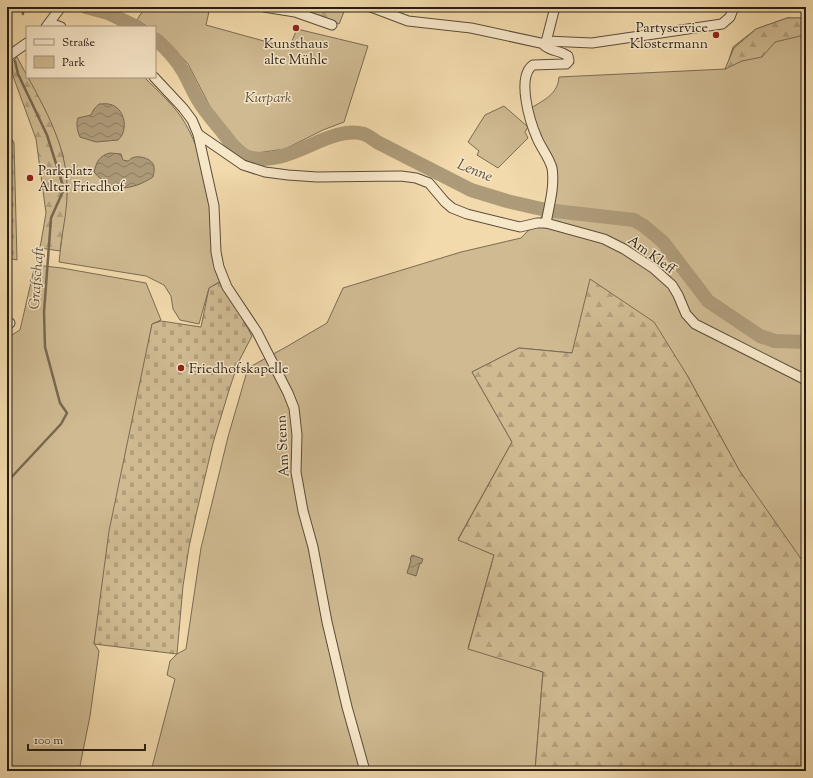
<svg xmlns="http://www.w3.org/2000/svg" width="813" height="778" viewBox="0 0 813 778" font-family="'Sorts Mill Goudy',serif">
<defs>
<pattern id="forest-firs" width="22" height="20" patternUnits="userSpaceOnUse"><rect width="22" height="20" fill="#cfba92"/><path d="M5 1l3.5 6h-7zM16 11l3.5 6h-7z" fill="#b29f7d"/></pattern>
<pattern id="cemetery-stones" width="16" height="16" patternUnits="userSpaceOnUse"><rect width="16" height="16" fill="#cfba92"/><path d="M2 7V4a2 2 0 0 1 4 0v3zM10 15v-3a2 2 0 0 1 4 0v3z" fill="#b29f7d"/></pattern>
<pattern id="water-waves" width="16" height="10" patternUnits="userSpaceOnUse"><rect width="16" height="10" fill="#ad9a78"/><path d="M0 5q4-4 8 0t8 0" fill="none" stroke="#8d7d61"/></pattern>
</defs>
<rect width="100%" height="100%" fill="#f2daac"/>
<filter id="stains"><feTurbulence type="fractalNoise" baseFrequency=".005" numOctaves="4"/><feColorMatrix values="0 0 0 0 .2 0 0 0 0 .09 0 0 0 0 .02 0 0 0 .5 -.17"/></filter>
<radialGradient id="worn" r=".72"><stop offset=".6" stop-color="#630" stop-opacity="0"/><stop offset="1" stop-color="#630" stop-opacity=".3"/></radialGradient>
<!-- green -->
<g fill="#cfba92" stroke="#7a6c53">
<path d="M145,7H210L206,25L289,48L297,29L368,46L344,122L323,130L285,149L257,153L250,152L221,128L188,64L163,37L155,32V27H148L137,20Z"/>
<path d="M787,18H806V569L739,470L687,375L573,353L519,348L472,372L512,442L458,539L494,555L468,648L543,672L535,771H151L175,679L167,675L170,661L177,654L186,649L201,548L228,437L248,368L286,347L327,323L343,288L461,252L521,238L552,206L555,182L531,108C544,100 558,94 559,77L726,69L733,47L756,29Z"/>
<path d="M27,77H144C157,90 176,107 185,123C212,170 215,228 221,281L209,288L199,324L180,320L173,309L171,296L164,285L146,276L59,262L67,193L63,155L46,112Z"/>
<path d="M504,106L528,127L525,132L528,138L498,168L477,155L479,151L468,142L485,115Z"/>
<path d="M35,265L62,268L146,283L161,320L152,324L94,643L99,651L90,716L79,771H7V338L20,330Z"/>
</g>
<!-- forest -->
<g fill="url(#forest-firs)" stroke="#7a6c53">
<path d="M280,7H346L339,24L308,12Z"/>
<path d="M787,18H806V37L800,36L775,42L762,57L742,61L725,69L734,48L756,29Z"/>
<path d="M17,57C39,99 69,144 67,193C67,213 62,232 60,251L40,248L46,213L36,139L13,76L12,62Z"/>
<path d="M590,279L654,322L687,375L739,470L806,566V771H535L543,672L468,649L494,555L458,540L512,442L472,372L519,348L572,353Z"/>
</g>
<!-- cemetery -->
<g fill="url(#cemetery-stones)" stroke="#7a6c53">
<path d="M7,131L14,143L17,260L7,258Z"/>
<path d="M222,281L252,336L239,361L230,387L213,443L196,515L189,547L183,586L177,654L94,644L109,531L152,324L161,321L201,327L209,288Z"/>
</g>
<!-- water -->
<g fill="url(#water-waves)" stroke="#776850">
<path d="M99,104C103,104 108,103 112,105C126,110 128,132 118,140L96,142L80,137C77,130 76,125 78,118L91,115L94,109Z"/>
<path d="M110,153L121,154L123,160L127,161C129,161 130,159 132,158C138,155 150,158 153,164C155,168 154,173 153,177C131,191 112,193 94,172C97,161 99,156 110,153Z"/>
<path d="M412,555L423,559L421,564L420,563L416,576L407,573L411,560L410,559Z"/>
</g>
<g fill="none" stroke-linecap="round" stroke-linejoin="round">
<!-- stream -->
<g stroke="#776850" stroke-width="2.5">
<path d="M22,7L23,14"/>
<path d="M7,482L61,424L67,413L60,403L45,347L44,312L51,218L64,189L47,135L18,74L15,61"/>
</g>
<!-- river -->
<g stroke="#ad9a78" stroke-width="14">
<path d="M86,7L108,13L137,27"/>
<path d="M155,39C166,48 176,59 183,71C189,81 193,93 200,103C207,114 216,124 224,134C230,142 238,154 248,157C289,169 328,124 364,134C369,136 373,139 377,142L471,190L507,201L546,210L634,220L644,226L663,242L708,301L760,336L775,341L806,342"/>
</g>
<defs>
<g id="minor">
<path d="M264,7L295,12L332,25"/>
<path d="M371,7L408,21L471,28L545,44"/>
<path d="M50,23L61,27"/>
<path d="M46,27L61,7"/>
<path d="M546,41L592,43L722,24L730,17L734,7"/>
<path d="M7,57L27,43"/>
<path d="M154,77L183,108L192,120L198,134L214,206L216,252L219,267L227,287L257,332L288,393L294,408L297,435L296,472L303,511L313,547L327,622L347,707L365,771"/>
<path d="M198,134L243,165L265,172L288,175L317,177L401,176L416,178L429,183L445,202L452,208L467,214L520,227L537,223H546L604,239L624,249L653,268L672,285L678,295L686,314L695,324L806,380"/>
<path d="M546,223C549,206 555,186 552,168C549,157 541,148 537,138C530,122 516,77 533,65L563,64H566L569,61L568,56C561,51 551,51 545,46L555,7"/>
<path d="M7,322L10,323"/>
</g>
</defs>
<!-- minor casing -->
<use href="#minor" stroke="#594c3a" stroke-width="11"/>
<!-- minor -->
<use href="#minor" stroke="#f7e7c9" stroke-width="9"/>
</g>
<!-- markers -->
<g fill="#8f2418" stroke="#f7e7c9" stroke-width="1.5">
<circle cx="296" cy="28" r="4"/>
<circle cx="716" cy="35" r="4"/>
<circle cx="30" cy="178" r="4"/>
<circle cx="181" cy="368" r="4"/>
</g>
<g text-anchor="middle" stroke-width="3" stroke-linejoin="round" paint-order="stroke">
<!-- poi labels -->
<g font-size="14" fill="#261d14" stroke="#f7e7c9" text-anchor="start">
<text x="708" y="32" text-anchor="end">Partyservice<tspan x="708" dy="16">Klostermann</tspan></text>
<text x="296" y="48" text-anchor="middle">Kunsthaus<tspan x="296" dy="16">alte Mühle</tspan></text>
<text x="38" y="175">Parkplatz<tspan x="38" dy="16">Alter Friedhof</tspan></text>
<text x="189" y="373">Friedhofskapelle</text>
</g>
<!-- park labels -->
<g font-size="14" font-style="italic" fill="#594c3a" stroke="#f7e7c9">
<text x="268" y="102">Kurpark</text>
</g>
<!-- street labels -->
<g font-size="14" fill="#261d14" stroke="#f7e7c9">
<text transform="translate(652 254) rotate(36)" y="5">Am Kleff</text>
<text transform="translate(282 446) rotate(-93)" y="5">Am Stenn</text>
</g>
<!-- water labels -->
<g font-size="15" font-style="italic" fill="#5c4f3c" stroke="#f7e7c9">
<text transform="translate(475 170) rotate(22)" y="5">Lenne</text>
<text transform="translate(36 278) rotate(-86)" y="5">Grafschaft</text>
</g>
</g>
<!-- margin -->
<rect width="813" height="778" fill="none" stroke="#f2daac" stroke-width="24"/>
<rect x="8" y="8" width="797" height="762" fill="none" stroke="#261d14" stroke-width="2"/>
<rect x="12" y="12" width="789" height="754" fill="none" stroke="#261d14"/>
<!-- legend -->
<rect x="26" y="26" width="130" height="52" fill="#f7e7c9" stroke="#a39681"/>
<rect x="34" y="39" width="20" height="6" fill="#f7e7c9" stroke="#a39681"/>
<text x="62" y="46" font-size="12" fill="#261d14">Straße</text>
<rect x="34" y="56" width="20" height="12" fill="#cfba92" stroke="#a39681"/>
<text x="62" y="66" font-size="12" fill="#261d14">Park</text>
<!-- scale -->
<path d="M28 744v6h117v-6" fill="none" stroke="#261d14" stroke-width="2"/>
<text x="34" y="744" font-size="12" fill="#261d14" stroke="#f7e7c9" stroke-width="3" paint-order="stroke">100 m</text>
<rect width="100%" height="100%" filter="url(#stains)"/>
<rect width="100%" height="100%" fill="url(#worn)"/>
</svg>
